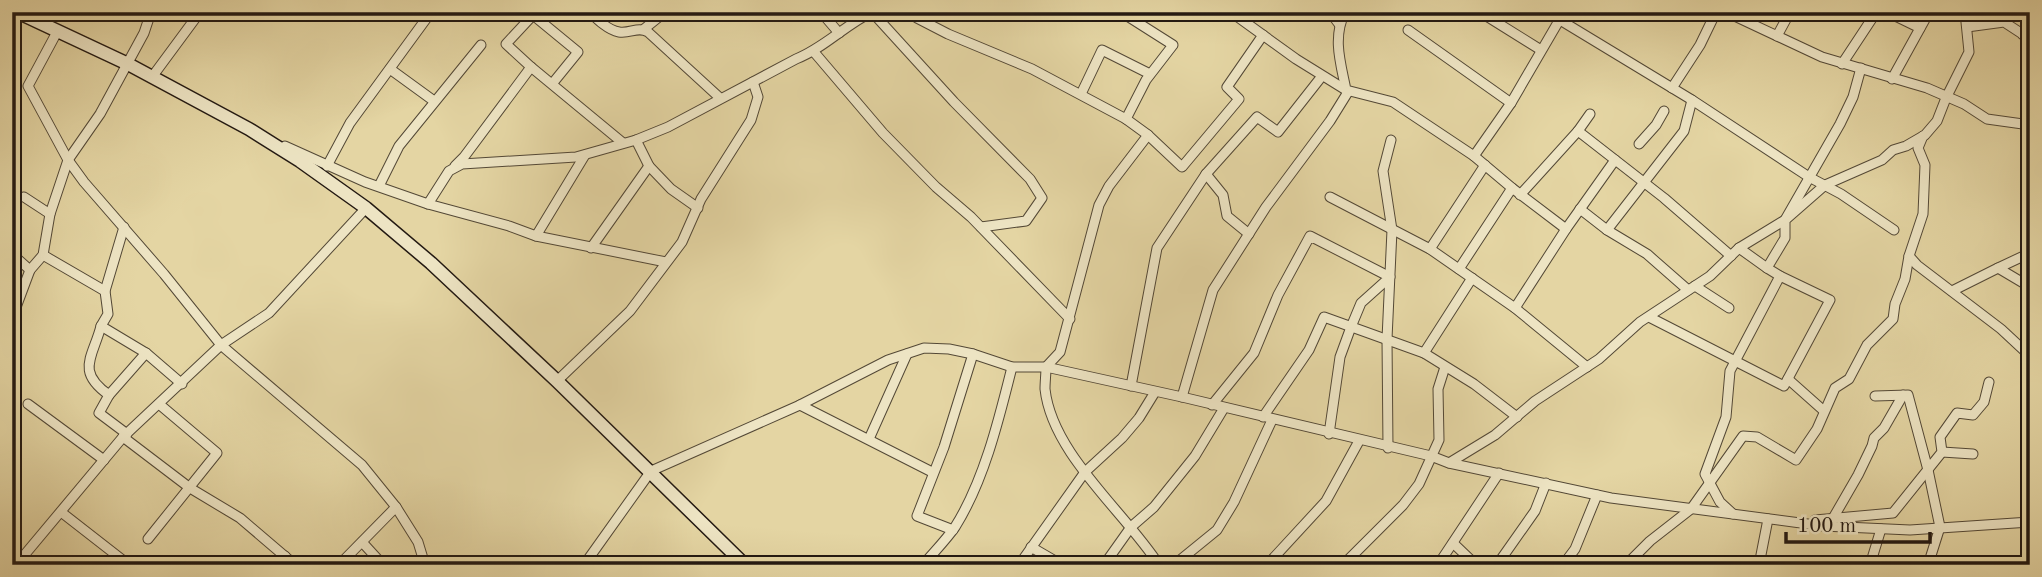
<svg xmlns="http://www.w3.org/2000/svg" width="2042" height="577" viewBox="0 0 2042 577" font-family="'Old Standard TT',serif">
<rect width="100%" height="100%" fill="#e4d5a3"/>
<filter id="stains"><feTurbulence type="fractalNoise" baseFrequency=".00286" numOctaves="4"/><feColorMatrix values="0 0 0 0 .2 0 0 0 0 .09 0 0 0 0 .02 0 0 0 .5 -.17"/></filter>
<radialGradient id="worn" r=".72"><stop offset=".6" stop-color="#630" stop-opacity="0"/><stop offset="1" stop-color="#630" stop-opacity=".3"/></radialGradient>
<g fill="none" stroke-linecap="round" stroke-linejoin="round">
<defs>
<g id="street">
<path d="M590,12C598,20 608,30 619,32C630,34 638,26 648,32L720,98"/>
<path d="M821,12L839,33"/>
<path d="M872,12L954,102L1030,179L1042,198L1026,221L981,227"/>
<path d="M911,12L917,18L948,34L1032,69L1126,119L1148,135L1109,186L1099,205L1060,352L1046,367C1046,374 1045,382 1045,389C1052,454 1125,512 1159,565"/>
<path d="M1121,12L1173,45L1146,80L1126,119"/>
<path d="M1231,12L1296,59L1346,90"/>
<path d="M1330,12L1339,24"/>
<path d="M1345,12C1332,38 1341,64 1346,90L1393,102L1474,156L1512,188L1566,229"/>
<path d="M1480,12L1541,50"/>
<path d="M1726,12L1822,57L1927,88L1964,104L1987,119L2030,125"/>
<path d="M1887,12L1920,28"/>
<path d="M1560,20L1692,100L1809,177L1841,194L1894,230"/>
<path d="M1967,27L2004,22L2030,39"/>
<path d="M644,29L665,12"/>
<path d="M1408,30L1511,103"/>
<path d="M57,32L28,86L68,160L84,182L164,274L221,345L362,465L396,507L418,542L425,565"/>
<path d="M2023,35L2030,23"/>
<path d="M1777,36L1790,12"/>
<path d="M814,52L883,133L936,187L971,217L1070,319"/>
<path d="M1842,64L1875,14L1873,12"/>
<path d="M390,69L434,101"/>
<path d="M152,77L200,12"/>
<path d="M1892,79L1929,12"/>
<path d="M552,84L578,52L533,15L506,44L531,67L623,143"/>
<path d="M1672,88L1700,45L1716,12"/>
<path d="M1081,94L1102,50L1150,74"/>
<path d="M1578,131L1664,198L1731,256"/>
<path d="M1148,135L1182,167L1239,99L1227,87L1263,35"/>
<path d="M636,140L649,166L671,189L698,208"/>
<path d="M1639,144L1656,125L1664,111"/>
<path d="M285,146L365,182L428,204L509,226L536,236L666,262"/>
<path d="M1474,156L1511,103L1564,12"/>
<path d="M327,166L350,123L426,19"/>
<path d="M455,166L464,157L531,67"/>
<path d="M379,186L399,146L481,45"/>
<path d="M1520,195L1578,131L1590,114"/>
<path d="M24,197L50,214"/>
<path d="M1330,197L1430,249L1515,308L1587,367"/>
<path d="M428,204L449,171L462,164L576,157L636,140L668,127L796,59C824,48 845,25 872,12"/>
<path d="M1580,209L1607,230L1647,254L1688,290"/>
<path d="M124,227L105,291L108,314L101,326L146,353L182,384"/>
<path d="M1607,230L1684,131L1692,100"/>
<path d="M1249,234L1227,216L1223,195L1206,174L1257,117L1278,132L1322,76"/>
<path d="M536,236L585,155"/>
<path d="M591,248L649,166"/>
<path d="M1739,248L1767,268"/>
<path d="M1430,249L1485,165"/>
<path d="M2030,253L1998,268L2030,287"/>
<path d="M12,254L30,270"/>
<path d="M43,255L105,291"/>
<path d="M1909,256L1917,265L2001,329L2030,356"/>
<path d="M1459,269L1512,188"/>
<path d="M1695,286L1729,308"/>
<path d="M1952,291L1998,268"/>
<path d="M1515,308L1566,229L1615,160"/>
<path d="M1649,317L1784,386L1830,300L1780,276"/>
<path d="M12,318L30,270L43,255L50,214L68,160L100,114L144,33L151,12"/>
<path d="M101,326C93,357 75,371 109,395L146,353"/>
<path d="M1424,353L1472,278"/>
<path d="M1788,379L1824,411"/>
<path d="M557,381L630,311L682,242L701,199L751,120L758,97L753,82"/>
<path d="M1131,386L1157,248L1206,174"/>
<path d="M109,395L99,413L127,434"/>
<path d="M1875,396L1908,395L1928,470L1940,527L1928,565"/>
<path d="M1182,397L1213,290L1266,207L1330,121L1348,92"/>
<path d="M28,404L104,460"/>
<path d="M800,405L932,472"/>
<path d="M1212,405L1254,353L1278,295L1310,236L1390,277L1361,303L1351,327L1340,357L1329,434"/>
<path d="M1263,417L1309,350L1324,317L1424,353L1474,384L1517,417"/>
<path d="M123,437L190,488L240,518L295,565"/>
<path d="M869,439L907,354"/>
<path d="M1388,448L1387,339L1392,230L1383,171L1391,140"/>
<path d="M1942,452L1973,454"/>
<path d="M1449,463L1495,435L1535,401L1599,359L1640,322L1710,276L1739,248L1785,220L1840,124L1853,97L1861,68"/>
<path d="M61,512L129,565"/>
<path d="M1733,514L1720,502L1705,474L1726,417L1730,371L1780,276L1767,268L1785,238V220L1825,185L1882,160L1893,150L1906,146L1925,135L1937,121L1946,98L1969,52L1965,12"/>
<path d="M1815,520L1893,513L1942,452L1940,437L1957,413L1973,415L1984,402L1989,382"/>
<path d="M1832,520L1858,475L1872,446L1874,438L1884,428L1903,395"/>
<path d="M953,530L917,516L944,447L973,354"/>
<path d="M148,539L217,453L159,404"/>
<path d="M362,542L383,565"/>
<path d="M1453,543L1476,565"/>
<path d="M1031,547L1062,565"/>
<path d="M1440,562L1499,473"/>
<path d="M16,565L123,437L221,345L269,313L366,208"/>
<path d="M278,565L285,556"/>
<path d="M339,565L396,507"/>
<path d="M584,565L651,471L800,405L888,360L924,348L949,349L973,354L1012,367H1046L1182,397L1431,456L1449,463L1611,498L1823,526L1910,530L2030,522"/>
<path d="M923,565C934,552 946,540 955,527C984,481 999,419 1012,367"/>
<path d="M1019,565L1085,472L1122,438L1139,418L1155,392"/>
<path d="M1104,565L1131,527L1154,507L1195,456L1224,408"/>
<path d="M1174,565L1217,530L1234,502L1272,420"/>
<path d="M1267,565L1326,501L1359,441"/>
<path d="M1343,565L1403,505L1419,484L1439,440L1438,389L1445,367"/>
<path d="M1497,565L1535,511L1546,483"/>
<path d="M1563,565L1575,549L1597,495"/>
<path d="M1626,565L1650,541L1691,509L1743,436L1757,437L1796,460L1817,429L1835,388L1849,379L1867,345L1893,319L1895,304L1905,279L1909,256L1923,214L1925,165L1918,148L1923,136"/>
<path d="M1759,565L1768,519"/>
<path d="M1870,565L1881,529"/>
</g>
<path id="secondary" d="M17,12L128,64L249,129L300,161L366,208L431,263L557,381L745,565"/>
</defs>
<!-- street casing -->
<use href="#street" stroke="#534836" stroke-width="11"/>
<!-- secondary casing -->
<use href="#secondary" stroke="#231912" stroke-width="15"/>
<!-- street -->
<use href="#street" stroke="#ede4c3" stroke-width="9"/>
<!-- secondary -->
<use href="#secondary" stroke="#ede4c3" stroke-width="12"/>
</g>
<!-- margin -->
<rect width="2042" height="577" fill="none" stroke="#e4d5a3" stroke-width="42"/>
<rect x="14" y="14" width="2014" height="549" fill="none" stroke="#231912" stroke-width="3.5"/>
<rect x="21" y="21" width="2000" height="535" fill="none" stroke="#231912" stroke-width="2"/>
<!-- scale -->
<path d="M1786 532v10h144v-10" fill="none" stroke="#231912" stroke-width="3.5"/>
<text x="1797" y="532" font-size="21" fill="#231912" stroke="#ede4c3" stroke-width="5" paint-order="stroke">100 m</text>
<rect width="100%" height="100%" filter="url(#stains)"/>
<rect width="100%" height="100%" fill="url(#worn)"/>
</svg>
